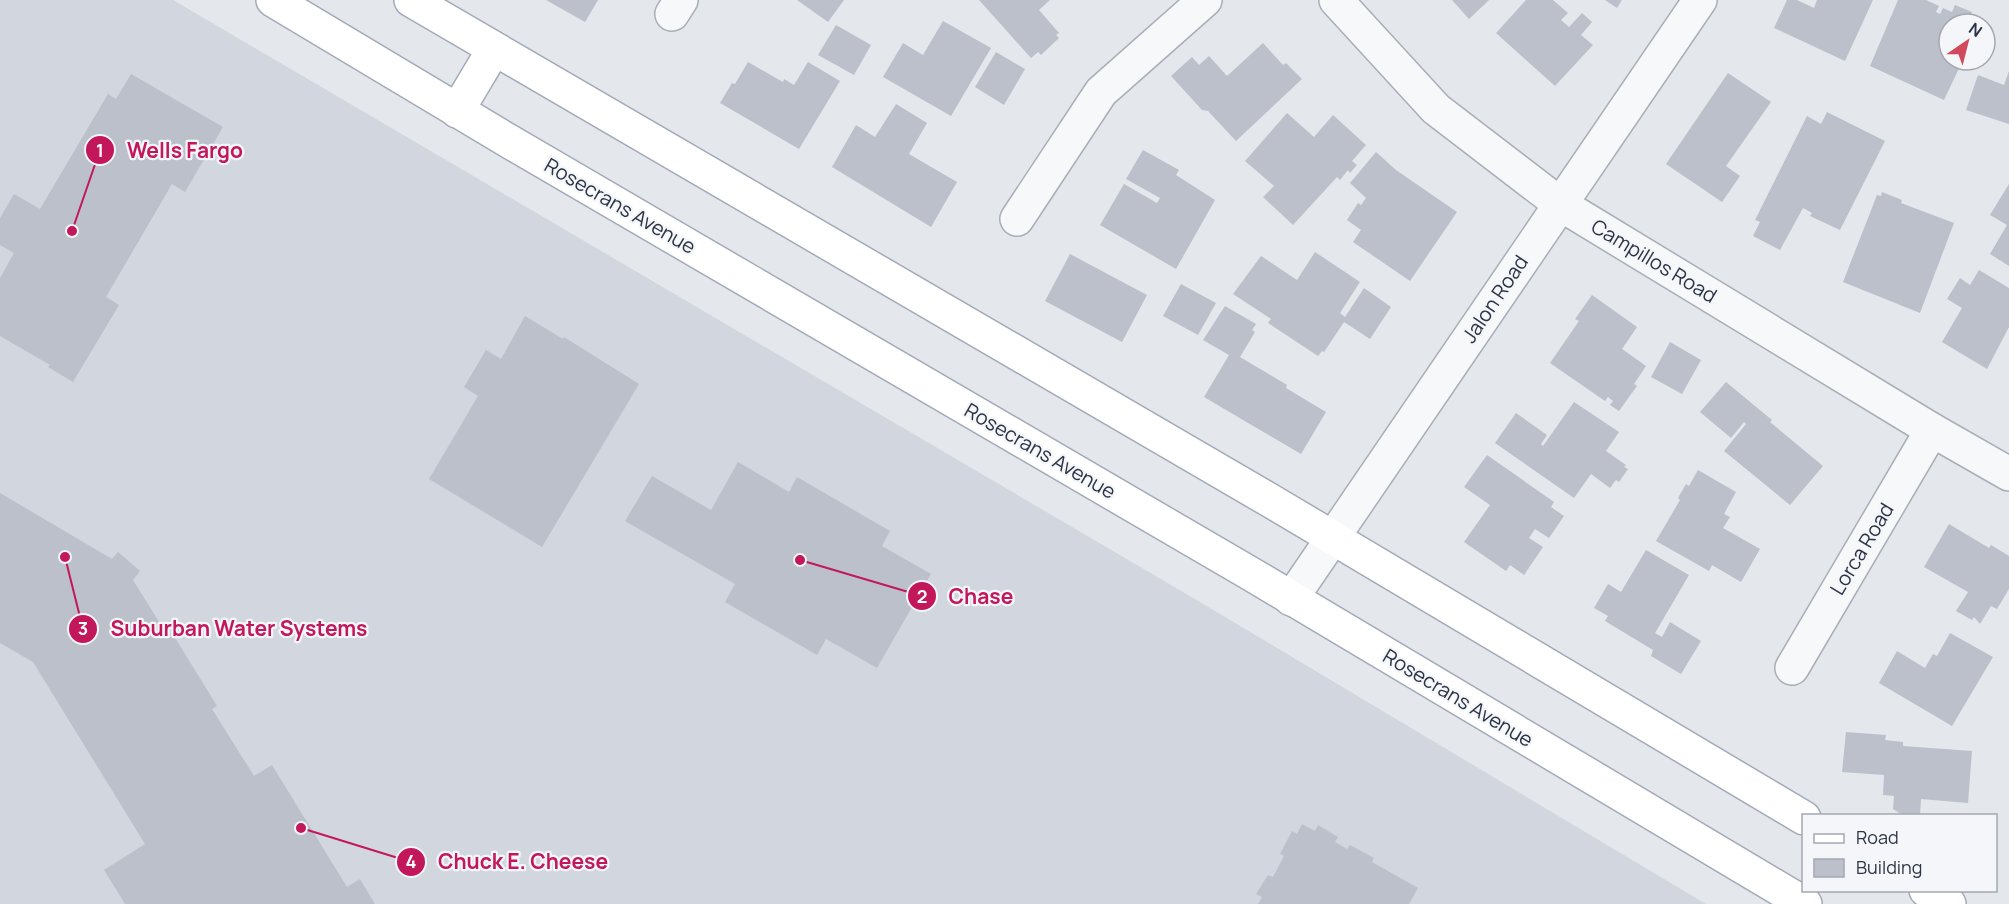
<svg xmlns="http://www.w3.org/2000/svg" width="2009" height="904" viewBox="0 0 2009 904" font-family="Manrope,sans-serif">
<rect width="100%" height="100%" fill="#e4e7ec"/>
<!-- built -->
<path fill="#d2d6de" d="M0,0H173L1200,602L1706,904H0Z"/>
<!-- building -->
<g fill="#bbc0ca">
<path d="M546,0H598L585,22Z"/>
<path d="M797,0H844L828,22Z"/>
<path d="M979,0H1050L1039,10L1059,33L1056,35L1059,38L1041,55L1038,52L1031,58Z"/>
<path d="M1452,0H1489L1469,19Z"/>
<path d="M1526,0H1553L1568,13L1561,20L1569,27L1582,13L1592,22L1581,35L1593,45L1555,86L1496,33Z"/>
<path d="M1605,0H1622L1617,8Z"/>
<path d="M1787,0H1797L1814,8L1817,0H1873L1845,61L1774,28Z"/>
<path d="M1898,0H1926L1939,6L1936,12L1940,14L1943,8L1952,12L1955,5L1972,12L1969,19L1979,24H1949V60H1963L1944,100L1870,66Z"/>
<path d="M943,21L991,48L951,116L883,77L903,43L923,55Z"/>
<path d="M836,25L871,45L854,75L818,55Z"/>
<path d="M1263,43L1283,65L1286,63L1302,79L1236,141L1208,111L1202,110L1171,76L1192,57L1199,65L1209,56L1227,76Z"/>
<path d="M996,52L1025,69L1004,105L975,87Z"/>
<path d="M748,62L783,82L784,79L794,85L808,62L840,81L799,149L720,103L732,83L735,84Z"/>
<path d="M2009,71V124L1966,110L1978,75L2004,85Z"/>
<path d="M1728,73L1771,102L1726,166L1740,176L1722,202L1666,164Z"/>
<path d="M131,74L223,127L185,192L172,184L106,297L119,305L73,382L48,367L50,365L0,336V278L14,253L0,245V218L14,194L40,209L108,94L116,99Z"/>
<path d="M896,104L927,123L909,154L957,182L931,227L832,167L856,125L875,137Z"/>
<path d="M1827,112L1885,141L1840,230L1810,216L1812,213L1803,208L1780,250L1753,236L1760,222L1755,220L1807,116L1821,124Z"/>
<path d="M1287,113L1314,137L1333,115L1366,145L1352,161L1357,165L1350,173L1348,170L1340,180L1337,177L1293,225L1263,197L1274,186L1245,161Z"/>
<path d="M1143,150L1179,170L1176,175L1215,200L1176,269L1100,225L1124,184L1157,203L1160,198L1126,179Z"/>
<path d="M1376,152L1396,170L1457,212L1410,281L1353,242L1361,230L1347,220L1358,203L1361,205L1366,198L1350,183Z"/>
<path d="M2009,184V266L1990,254L2007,225L1990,215Z"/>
<path d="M1882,192L1902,200L1901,203L1954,223L1920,313L1843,282L1877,195L1881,196Z"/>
<path d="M1315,252L1360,282L1340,313L1345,317L1364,288L1391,307L1370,339L1344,322L1324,352L1322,351L1318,356L1268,323L1271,319L1233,294L1261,256L1297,280Z"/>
<path d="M1070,254L1147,295L1122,342L1045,301Z"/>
<path d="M1979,270L2009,288V327L1987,369L1942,342L1962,308L1947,299L1960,278L1970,285Z"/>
<path d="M1181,284L1216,303L1198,335L1163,316Z"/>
<path d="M1592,295L1637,327L1622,349L1646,366L1634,384L1637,386L1619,411L1610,405L1613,401L1608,397L1605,401L1550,363L1579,321L1575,319Z"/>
<path d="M1225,306L1256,324L1252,330L1255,332L1240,357L1287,385L1286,388L1326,412L1301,454L1204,397L1229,355L1203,340Z"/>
<path d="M525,316L563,339L564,337L639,384L542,547L429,479L478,396L464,387L486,350L501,359Z"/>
<path d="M1670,342L1701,360L1682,394L1651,377Z"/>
<path d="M1726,382L1772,420L1770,422L1823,466L1790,505L1724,451L1746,424L1744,422L1731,438L1700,412Z"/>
<path d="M1574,402L1619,432L1606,451L1626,465L1624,467L1628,469L1619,482L1616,480L1610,488L1591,474L1574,498L1495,443L1516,413L1547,435L1541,444L1543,446Z"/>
<path d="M1487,455L1554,502L1551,507L1564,516L1549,538L1535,529L1529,538L1543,547L1524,575L1510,565L1506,571L1464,542L1490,505L1464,487Z"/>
<path d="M738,462L789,492L797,477L890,531L882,546L931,574L877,668L826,639L817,655L725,602L735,584L625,521L652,476L711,510Z"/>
<path d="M1698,470L1736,492L1724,514L1730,517L1723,528L1760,549L1741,582L1712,565L1709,571L1656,541L1680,500L1678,498L1686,484L1689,486Z"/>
<path d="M0,493L112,559L118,552L140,571L133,580L169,638L174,636L217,706L212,709L254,776L272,765L347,887L360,879L375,904H125L104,870L145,844L33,662L0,643Z"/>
<path d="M1949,524L1989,548L1991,545L2009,556V589L1997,609L1991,606L1980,624L1974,617L1972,620L1956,611L1968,592L1924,567Z"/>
<path d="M1646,550L1689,575L1655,633L1662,637L1670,622L1701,641L1681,674L1651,656L1653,650L1605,621L1608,616L1594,608L1608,584L1621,592Z"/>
<path d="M1950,633L1993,657L1952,726L1879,683L1897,651L1925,668L1933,654L1937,656Z"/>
<path d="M1846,732L1886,735L1885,740L1903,742V746L1972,751L1968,803L1921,799L1920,816H1904L1893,809L1894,796L1883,795L1884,775L1842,772Z"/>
<path d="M1302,824L1315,831L1318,825L1338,837L1335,842L1347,849L1350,845L1374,858L1372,862L1418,888L1409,904H1258L1262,897L1256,894L1268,875L1273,877L1284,856L1280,854L1292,831L1297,834Z"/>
</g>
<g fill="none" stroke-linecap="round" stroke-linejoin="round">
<defs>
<g id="street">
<path d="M1336,0L1436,109L1560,204L1932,430L2009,474"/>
<path d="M672,14L681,0"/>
<path d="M1017,219L1101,92L1205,0"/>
<path d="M1291,599L1700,0"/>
<path d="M1792,668L1932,430"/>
</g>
<g id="primary">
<path d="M273,0L512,143L1251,574L1805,904"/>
<path d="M411,0L1271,501L1804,818"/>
<path d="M457,111L494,49"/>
<path d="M1926,890L1949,904"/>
</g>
</defs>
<!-- street casing -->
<use href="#street" stroke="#a9aeb7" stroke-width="36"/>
<!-- primary casing -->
<use href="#primary" stroke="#a3abb8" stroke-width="36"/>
<!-- street -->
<use href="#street" stroke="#f7f8fa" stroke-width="33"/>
<!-- primary -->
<use href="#primary" stroke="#fff" stroke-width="33"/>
</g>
<g text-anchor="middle" stroke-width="4.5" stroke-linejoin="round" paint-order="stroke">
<!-- street labels -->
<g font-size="20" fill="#2b3445" stroke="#f4f6f9">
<text transform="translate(620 206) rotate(30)" y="7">Rosecrans Avenue</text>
<text transform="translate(1654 261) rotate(31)" y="7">Campillos Road</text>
<text transform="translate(1495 299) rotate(-56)" y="7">Jalon Road</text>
<text transform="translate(1040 451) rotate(30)" y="7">Rosecrans Avenue</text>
<text transform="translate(1862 549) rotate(-59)" y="7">Lorca Road</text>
<text transform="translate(1458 698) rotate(31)" y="7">Rosecrans Avenue</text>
</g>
</g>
<!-- callouts -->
<path fill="none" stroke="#c2185b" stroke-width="2" d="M72 231L100 150M800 560L922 596M65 557L83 629M301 828L411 862"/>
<g fill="#c2185b" stroke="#f4f6f9" stroke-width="2">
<circle cx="72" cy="231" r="6"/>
<circle cx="800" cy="560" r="6"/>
<circle cx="65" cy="557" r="6"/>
<circle cx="301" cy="828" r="6"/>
<circle cx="100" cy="150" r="15"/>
<circle cx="922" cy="596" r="15"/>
<circle cx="83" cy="629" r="15"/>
<circle cx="411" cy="862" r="15"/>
</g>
<g font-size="18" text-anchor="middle" font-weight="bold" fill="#fff">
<text x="100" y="157">1</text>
<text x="922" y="603">2</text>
<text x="83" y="635">3</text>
<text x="411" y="868">4</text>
</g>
<g font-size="21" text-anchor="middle" font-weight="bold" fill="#c2185b" stroke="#f4f6f9" stroke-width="4.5" stroke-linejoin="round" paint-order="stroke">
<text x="185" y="158">Wells Fargo</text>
<text x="981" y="604">Chase</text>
<text x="239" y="636">Suburban Water Systems</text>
<text x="523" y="869">Chuck E. Cheese</text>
</g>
<!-- legend -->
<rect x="1802" y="814" width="195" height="78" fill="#f4f6f9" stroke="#a4a8b1" stroke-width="1.5"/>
<rect x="1814" y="834" width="30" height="9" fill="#ffffff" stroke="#a4a8b1" stroke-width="1.5"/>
<text x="1856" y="844" font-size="18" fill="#2b3445">Road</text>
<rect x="1814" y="859" width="30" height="18" fill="#bbc0ca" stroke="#a4a8b1" stroke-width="1.5"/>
<text x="1856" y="874" font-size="18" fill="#2b3445">Building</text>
<!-- north arrow -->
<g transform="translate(1967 42) rotate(35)"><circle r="28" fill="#f4f6f9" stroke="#a4a8b1" stroke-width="1.5"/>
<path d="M0-4.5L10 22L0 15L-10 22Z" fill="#d1495b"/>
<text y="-9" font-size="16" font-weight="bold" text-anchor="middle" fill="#2b3445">N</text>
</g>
</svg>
